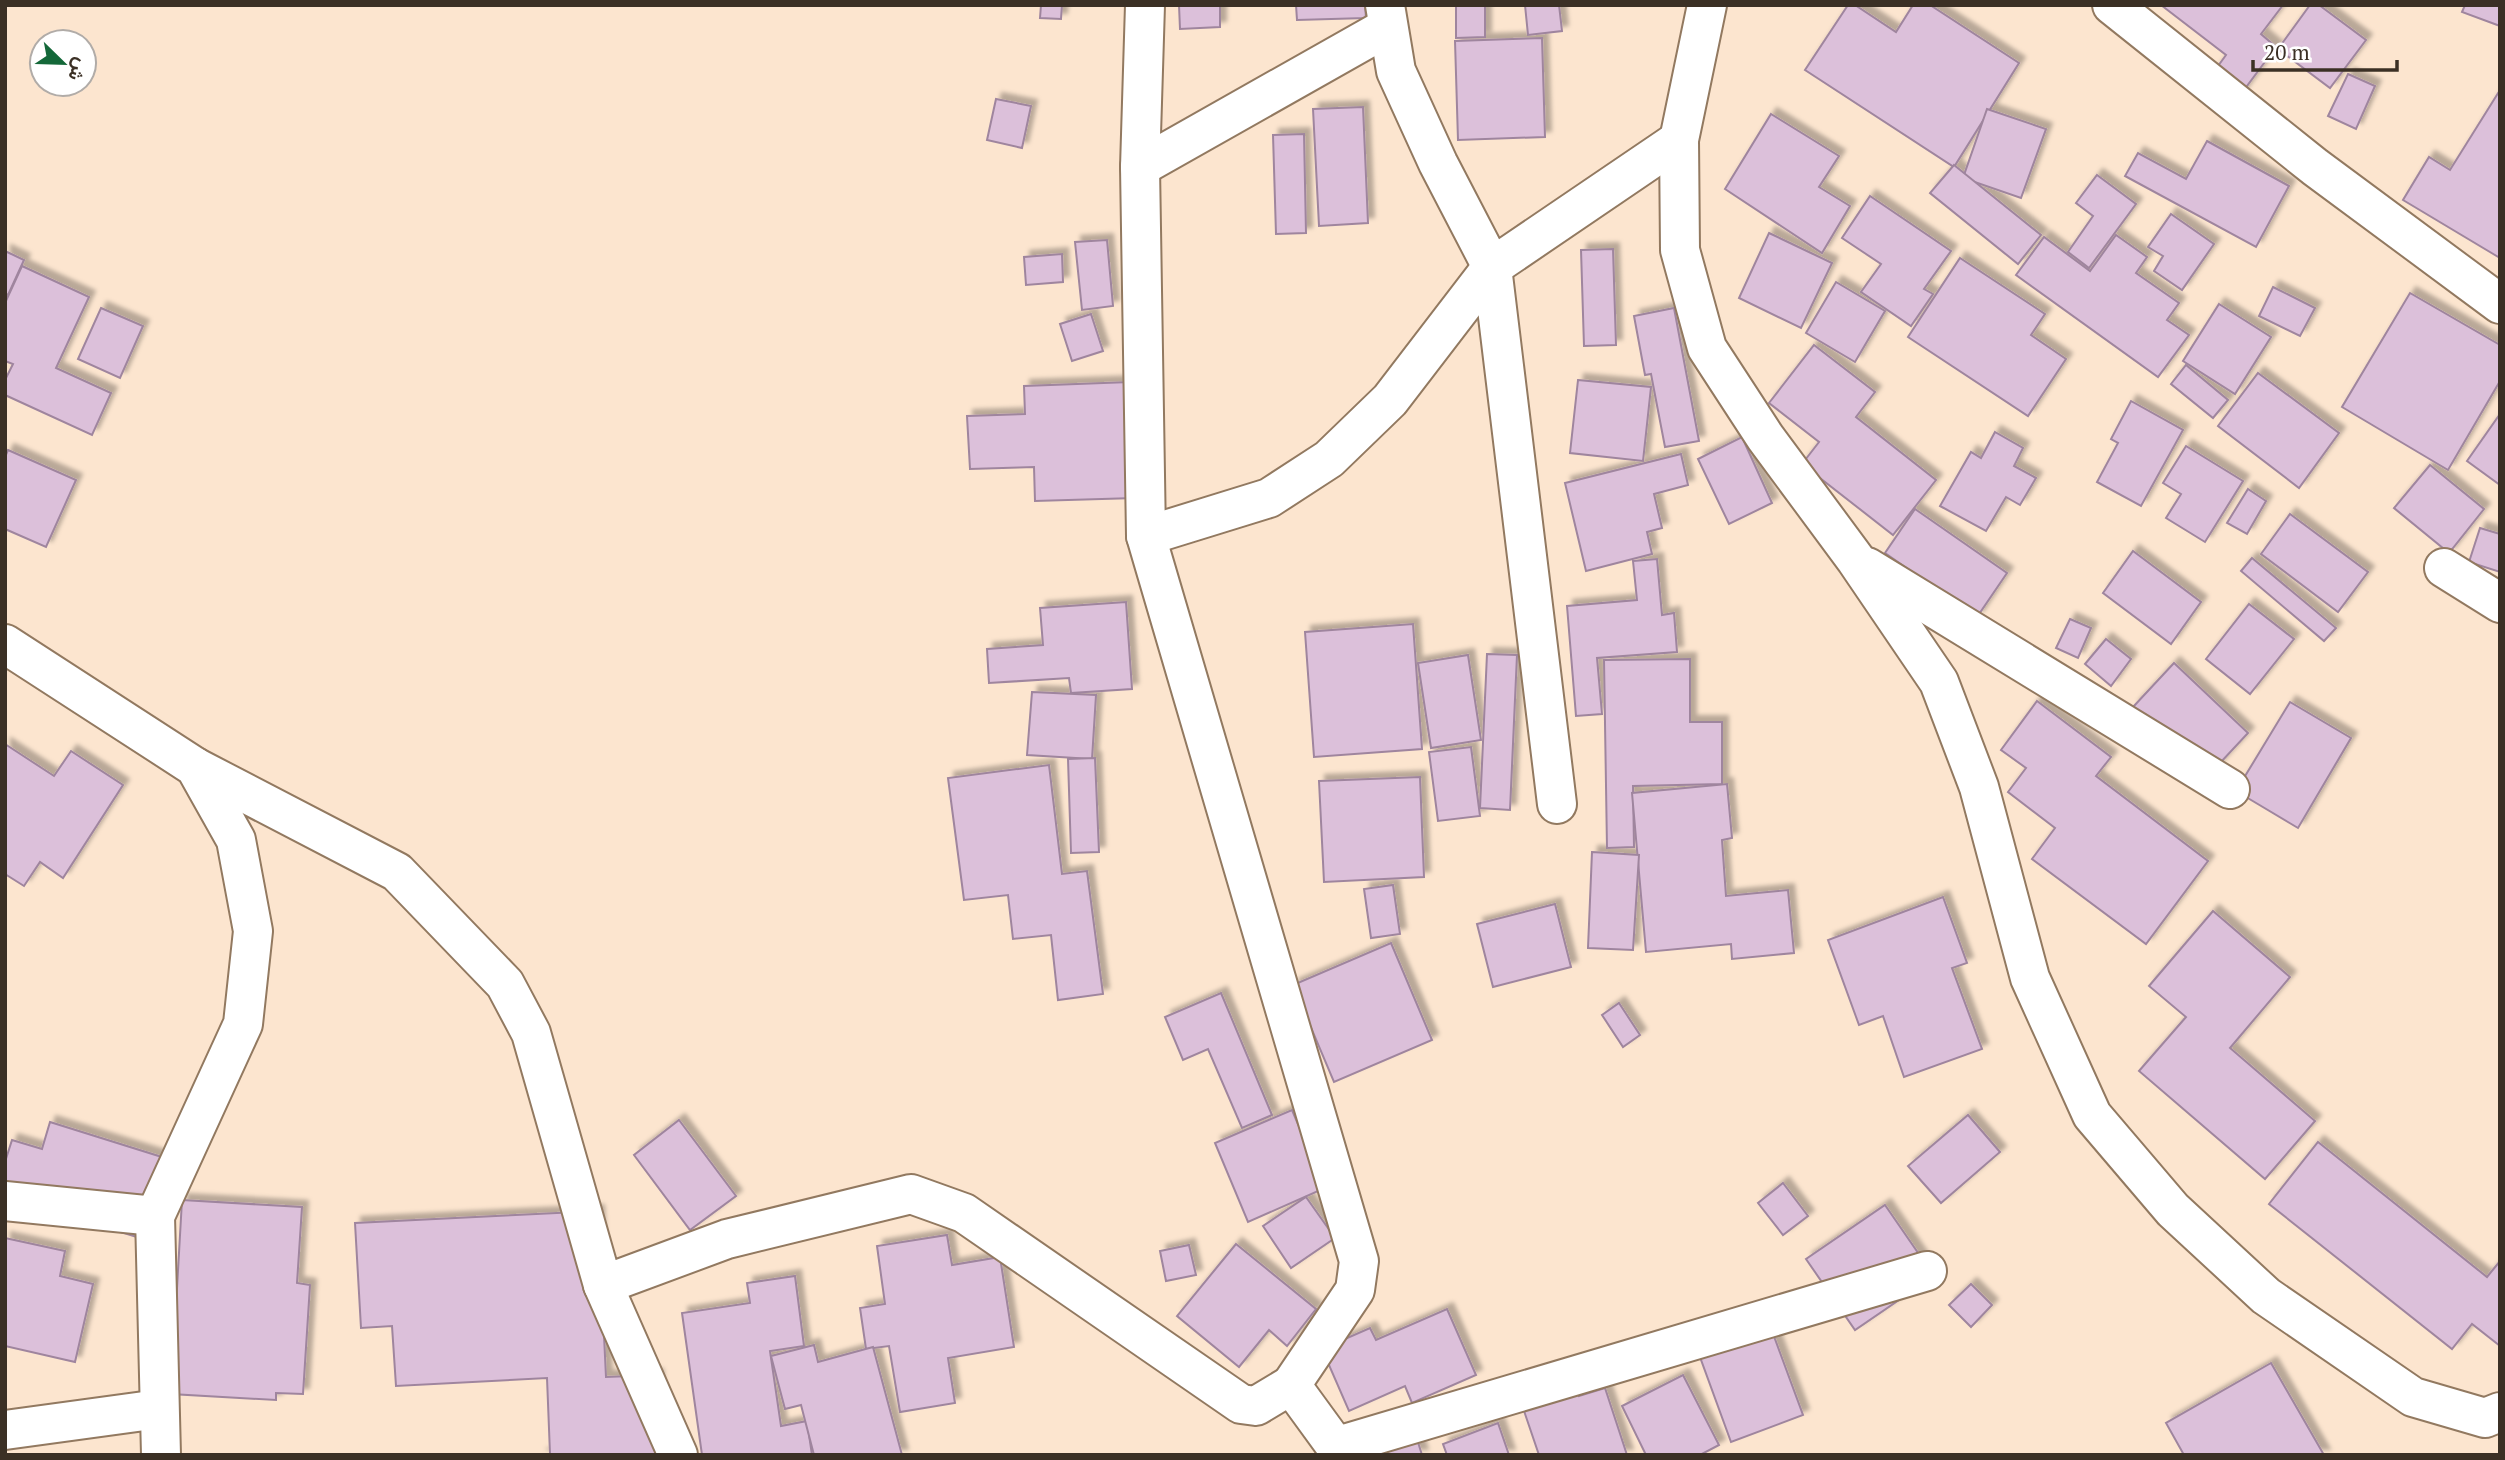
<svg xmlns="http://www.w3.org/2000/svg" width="2505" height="1460" viewBox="0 0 2505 1460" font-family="'PT Serif',Vazirmatn,serif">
<defs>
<filter id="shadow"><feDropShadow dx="6" dy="-6" stdDeviation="2" flood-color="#0004"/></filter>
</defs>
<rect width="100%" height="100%" fill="#fce5cf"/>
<!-- building -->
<g fill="#dcc0da" stroke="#9f859e" stroke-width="2" filter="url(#shadow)">
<path d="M1041,5H1062L1061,19L1040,18Z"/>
<path d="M1179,5H1220V27L1180,29Z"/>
<path d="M1296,5H1365L1366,18L1297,20Z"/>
<path d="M1456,5H1485V37L1456,38Z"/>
<path d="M1525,5H1559L1562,31L1528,35Z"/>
<path d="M1848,5H1855L1896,32L1913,5H1930L2019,63L1954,167L1805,70Z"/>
<path d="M2161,5H2283L2261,34L2276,47L2238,98L2210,77L2226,55Z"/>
<path d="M2310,5H2319L2366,40L2330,88L2278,49Z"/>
<path d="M2465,5H2500V26L2462,12Z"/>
<path d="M1542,38L1545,137L1458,140L1455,41Z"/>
<path d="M2348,74L2375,86L2356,129L2328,116Z"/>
<path d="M2500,90V258L2403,200L2429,157L2450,170Z"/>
<path d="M996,99L1031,106L1022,148L987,140Z"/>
<path d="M1363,107L1368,223L1319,226L1313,109Z"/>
<path d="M1987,109L2046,129L2021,198L1963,178Z"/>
<path d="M1771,114L1839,156L1819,187L1850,206L1822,253L1725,189Z"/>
<path d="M1304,134L1306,233L1276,234L1273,135Z"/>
<path d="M2207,141L2289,186L2256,247L2125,176L2138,153L2186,179Z"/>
<path d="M1954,165L2041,235L2018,264L1930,193Z"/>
<path d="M2097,175L2136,204L2089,268L2068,252L2093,216L2076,203Z"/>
<path d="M1870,196L1951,251L1924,289L1933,294L1911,326L1861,292L1881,264L1842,238Z"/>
<path d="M2171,214L2214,244L2182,290L2154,271L2163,256L2148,247Z"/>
<path d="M1769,233L1832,263L1801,328L1739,298Z"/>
<path d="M2116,235L2147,257L2136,273L2179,303L2167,320L2189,335L2158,377L2016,275L2044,237L2090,271Z"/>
<path d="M1107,240L1113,306L1082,310L1075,242Z"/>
<path d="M1613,249L1616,345L1584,346L1581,250Z"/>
<path d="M5,251L24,260L8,295L5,293Z"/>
<path d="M1062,254L1063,282L1026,285L1024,257Z"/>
<path d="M1960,258L2045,314L2031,335L2066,359L2028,416L1908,337Z"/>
<path d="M22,266L89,297L56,368L111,393L92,435L5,395V380L13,364L5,361V303Z"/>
<path d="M1836,282L1885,311L1855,362L1806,333Z"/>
<path d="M2273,287L2315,308L2300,336L2259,316Z"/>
<path d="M2410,293L2500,345V381L2448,470L2342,407Z"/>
<path d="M2219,304L2271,337L2235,394L2183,361Z"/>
<path d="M101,308L143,326L120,378L78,359Z"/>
<path d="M1674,308L1699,441L1665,447L1651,374L1645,375L1634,316Z"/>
<path d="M1091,314L1103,351L1072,361L1060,324Z"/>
<path d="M1814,345L1875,392L1856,417L1936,480L1893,535L1802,464L1819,442L1769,403Z"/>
<path d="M2186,365L2228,400L2213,418L2171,384Z"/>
<path d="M2258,373L2339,433L2299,488L2218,426Z"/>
<path d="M1578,380L1651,387L1643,461L1570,453Z"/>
<path d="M1130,382L1135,498L1035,501L1034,467L970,469L967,416L1025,414L1024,386Z"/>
<path d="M2131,401L2183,430L2141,506L2097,482L2118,443L2111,439Z"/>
<path d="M2500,414V485L2467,461Z"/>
<path d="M1995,432L2023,448L2014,466L2036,478L2020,505L2006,497L1986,531L1940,506L1971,452L1981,458Z"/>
<path d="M1742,437L1772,503L1729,524L1698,459Z"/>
<path d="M2186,446L2243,481L2205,542L2166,518L2181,494L2163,483Z"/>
<path d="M8,450L76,480L46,547L5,529V457Z"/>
<path d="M1681,454L1688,485L1654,494L1662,528L1647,532L1652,554L1586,571L1565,483Z"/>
<path d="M2430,465L2484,509L2449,553L2394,508Z"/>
<path d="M2248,489L2266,501L2247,534L2227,523Z"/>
<path d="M1915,509L2007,573L1977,617L1885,553Z"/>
<path d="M2290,514L2368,572L2338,612L2261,554Z"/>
<path d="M2480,528L2500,534V572L2469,562Z"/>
<path d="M2133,551L2201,602L2171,644L2103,593Z"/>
<path d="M2252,558L2336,628L2324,641L2241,571Z"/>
<path d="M1657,559L1662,615L1674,613L1677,652L1597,658L1602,714L1576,716L1567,606L1637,600L1633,561Z"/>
<path d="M1126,602L1132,689L1071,693L1069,678L989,683L987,649L1043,645L1040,608Z"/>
<path d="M2249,604L2294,639L2250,694L2206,659Z"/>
<path d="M2070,619L2091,628L2078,658L2056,648Z"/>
<path d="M1413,624L1422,749L1314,757L1305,632Z"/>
<path d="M2106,639L2131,659L2111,686L2085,664Z"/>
<path d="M1487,654L1517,655L1510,810L1480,808Z"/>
<path d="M1468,655L1481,740L1431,748L1418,663Z"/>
<path d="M1690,659V722H1722V784L1633,786L1634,847L1607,848L1604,660Z"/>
<path d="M2174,663L2248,733L2207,777L2133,707Z"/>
<path d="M1032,692L1096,695L1092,759L1027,755Z"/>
<path d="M2037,701L2111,757L2096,776L2208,861L2146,944L2032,859L2055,828L2008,792L2026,768L2001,750Z"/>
<path d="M2290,702L2351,738L2298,828L2236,791Z"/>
<path d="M5,744L54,776L71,751L123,785L63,878L40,862L24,886L5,874Z"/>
<path d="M1471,747L1480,816L1438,821L1429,752Z"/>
<path d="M1095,758L1099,852L1071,853L1068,759Z"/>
<path d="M1049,765L1062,874L1087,871L1103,994L1058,1000L1051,935L1013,939L1008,895L964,900L948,778Z"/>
<path d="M1420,777L1424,877L1324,882L1319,781Z"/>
<path d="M1727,784L1732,838L1722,840L1726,896L1788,890L1794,953L1732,959L1731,944L1646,952L1632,793Z"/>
<path d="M1592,852L1639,855L1633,950L1588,948Z"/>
<path d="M1393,885L1400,934L1371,938L1364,889Z"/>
<path d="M1943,897L1967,963L1952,968L1982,1049L1904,1077L1883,1016L1859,1025L1828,940Z"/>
<path d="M1555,904L1571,967L1493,987L1477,924Z"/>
<path d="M2213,911L2290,977L2230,1048L2315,1121L2265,1179L2139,1071L2186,1017L2149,986Z"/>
<path d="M1391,943L1432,1040L1334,1082L1293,985Z"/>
<path d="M1221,993L1272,1115L1242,1128L1208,1049L1183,1060L1165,1017Z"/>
<path d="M1619,1003L1640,1035L1623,1047L1602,1015Z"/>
<path d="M1292,1110L1325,1188L1248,1222L1215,1143Z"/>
<path d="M1968,1115L2000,1152L1941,1203L1908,1166Z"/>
<path d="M679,1120L736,1196L690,1230L634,1155Z"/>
<path d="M50,1122L181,1163L156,1243L5,1196V1162L12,1140L42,1149Z"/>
<path d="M2318,1142L2487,1277L2500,1261V1346L2472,1324L2452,1349L2269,1204Z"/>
<path d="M1783,1183L1808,1216L1783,1235L1758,1203Z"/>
<path d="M1306,1197L1335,1238L1291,1268L1263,1226Z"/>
<path d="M182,1200L302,1207L297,1283L310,1285L303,1394L276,1393V1400L171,1394Z"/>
<path d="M1885,1205L1934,1276L1855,1330L1806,1259Z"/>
<path d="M598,1211L606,1377L657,1375L661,1455H540L550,1454L547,1378L396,1386L392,1326L361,1328L355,1223Z"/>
<path d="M947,1235L952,1265L1000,1257L1014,1347L948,1358L955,1403L900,1412L889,1346L866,1349L860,1308L885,1304L877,1246Z"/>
<path d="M5,1238L65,1251L60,1276L93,1284L75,1362L5,1346Z"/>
<path d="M1236,1244L1316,1309L1287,1346L1269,1330L1239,1367L1177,1316Z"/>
<path d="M1189,1245L1196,1275L1166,1281L1160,1251Z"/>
<path d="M795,1276L804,1346L770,1351L781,1426L807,1421L812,1455H702L682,1313L750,1303L747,1283Z"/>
<path d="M1971,1284L1992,1305L1971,1327L1949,1305Z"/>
<path d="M1447,1309L1476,1375L1412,1403L1405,1386L1349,1411L1322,1349L1370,1328L1376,1340Z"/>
<path d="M1772,1331L1803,1415L1731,1442L1700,1357Z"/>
<path d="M814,1345L818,1362L873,1347L902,1455H814L801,1405L785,1409L771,1356Z"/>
<path d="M2271,1363L2324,1455H2184L2166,1423Z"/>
<path d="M1683,1375L1719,1445L1700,1455H1646L1622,1406Z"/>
<path d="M1605,1388L1627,1455H1539L1523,1408L1577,1390L1579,1396Z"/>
<path d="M1498,1423L1509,1455H1447L1443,1444Z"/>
<path d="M1417,1439L1422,1455H1372Z"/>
</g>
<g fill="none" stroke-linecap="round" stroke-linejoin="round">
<defs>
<g id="minor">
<path d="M1145,5L1140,167L1146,536L1359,1261L1355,1290L1291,1385L1342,1455"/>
<path d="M1385,5L1396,71L1438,163L1492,267L1557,804"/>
<path d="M1707,5L1679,140L1680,250L1707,348L1765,437L1856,560L1939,682L1979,787L2030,978L2092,1115L2173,1210L2266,1296L2413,1397L2485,1418L2500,1412"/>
<path d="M2112,5L2315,167L2500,304"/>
<path d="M1140,167L1386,28"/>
<path d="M1146,536L1269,498L1329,459L1390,400L1492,267L1679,140"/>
<path d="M1867,567L2230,789"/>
<path d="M2444,568L2500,603"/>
<path d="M5,644L195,767L236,840L253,931L243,1024L155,1216L161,1455"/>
<path d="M195,767L397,872L505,984L531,1033L603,1285L727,1239L911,1194L964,1213L1241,1404L1256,1406L1291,1385"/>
<path d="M5,1201L155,1216"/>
<path d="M603,1285L678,1455"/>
<path d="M5,1430L159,1409"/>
<path d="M1338,1446L1927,1271"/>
</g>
</defs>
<!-- minor casing -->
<use href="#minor" stroke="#927960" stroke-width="42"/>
<!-- minor -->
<use href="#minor" stroke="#fff" stroke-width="38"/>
</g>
<!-- border -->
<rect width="2505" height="1460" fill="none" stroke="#3b3025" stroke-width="14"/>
<!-- north arrow -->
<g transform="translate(63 63) rotate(113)"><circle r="33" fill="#ffffff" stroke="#b1aca8" stroke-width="2"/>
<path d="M0-5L12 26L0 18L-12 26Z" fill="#146839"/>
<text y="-10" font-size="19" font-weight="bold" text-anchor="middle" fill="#3b3025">ش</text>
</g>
<!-- scale -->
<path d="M2253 60v10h144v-10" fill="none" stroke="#3b3025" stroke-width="3.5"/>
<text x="2264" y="60" font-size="21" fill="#3b3025" stroke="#ffffff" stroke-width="5" paint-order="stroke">20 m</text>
</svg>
